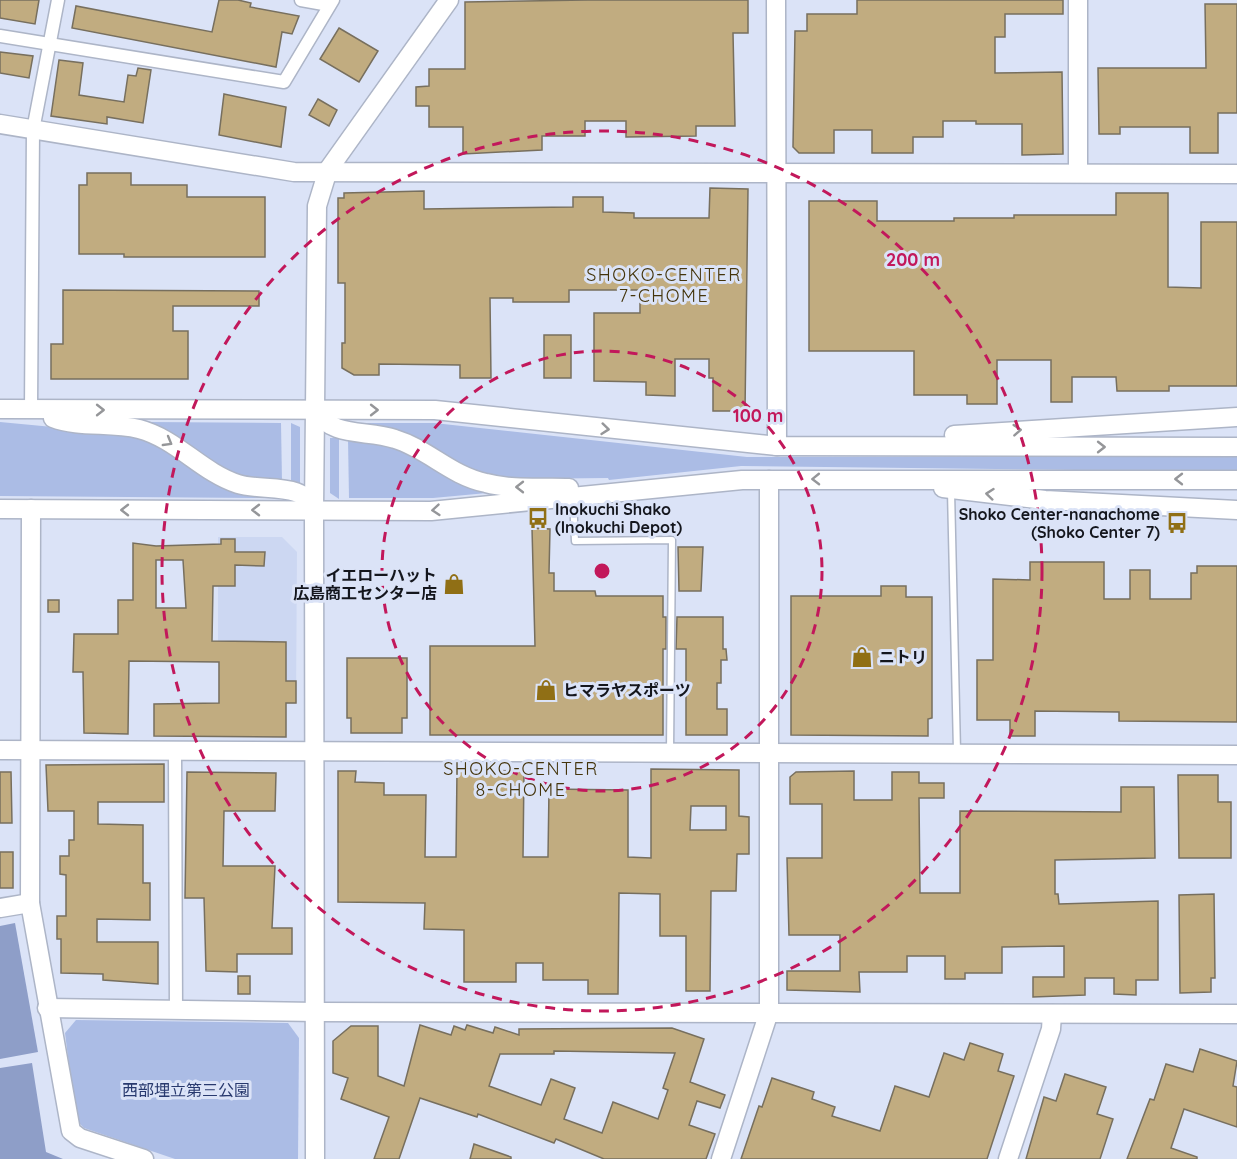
<svg xmlns="http://www.w3.org/2000/svg" width="1237" height="1159" viewBox="0 0 1237 1159" font-family="Quicksand,'Noto Sans JP',sans-serif">
<rect width="100%" height="100%" fill="#dbe3f7"/>
<!-- built -->
<path fill="#ccd7f2" d="M218,537H282L297,552L296,704L218,703Z"/>
<!-- green -->
<g fill="#abbce5">
<path d="M0,422L116,433L147,439L251,495L273,498L0,496Z"/>
<path d="M148,422L281,423L282,482L261,481L227,472Z"/>
<path d="M291,423L300,427V483H291Z"/>
<path d="M362,423H434L747,457L1237,456V472L741,466L609,480L608,478L513,479L471,471Z"/>
<path d="M330,438H339V499L330,493Z"/>
<path d="M348,439L400,448L487,493L433,498H349Z"/>
<path d="M76,1020L288,1023L299,1038L298,1159H175L84,1128L76,1120L65,1033Z"/>
</g>
<!-- water -->
<g fill="#8e9ec8">
<path d="M15,923L38,1052L0,1059V926Z"/>
<path d="M32,1063L46,1152L63,1159H0V1068Z"/>
</g>
<!-- building -->
<g fill="#c1ac80" stroke="#776f5e" stroke-width="1.5" fill-rule="evenodd">
<path d="M0,0H39L35,24L0,18Z"/>
<path d="M219,0H238L251,3L250,7L299,16L292,34L282,32L276,67L72,28L76,6L212,32Z"/>
<path d="M587,0H748V33H733L735,126H696V136L626,137V121H585V136H542V150L463,154V127H429V106H416V87L429,86V69H465V2Z"/>
<path d="M857,0H1063V14H1005V37H995V73L1062,72L1063,154L1022,155V124H976V121H943V137H913V153H872V130H834V153H799L793,147L795,31H807V14H857Z"/>
<path d="M1205,4H1237V113H1218V153H1190V127H1120V134H1099L1098,68H1206Z"/>
<path d="M339,28L378,51L359,82L320,59Z"/>
<path d="M0,52L33,56L29,78L0,73Z"/>
<path d="M59,60L83,63L79,95L124,102L128,75L136,76L138,68L151,70L143,123L107,117V124L51,116Z"/>
<path d="M224,94L286,107L281,147L219,135Z"/>
<path d="M318,99L337,110L329,126L309,115Z"/>
<path d="M87,173H131V185H187V197H265V257H124V254H79V185H87Z"/>
<path d="M710,188L748,189L745,411H713V378H709V359H675V396L646,395V382L594,381V313H640V290H569V302H513V298H490L491,378H460V365L379,364V375H354L342,368V343H345V283H338V198H344V193L424,191V209L573,207V197H603V212L634,213V218H709Z"/>
<path d="M1116,193H1168V287L1201,288V222H1237V386H1169V391H1117L1116,377H1072V402H1051V360H997V404H967V395H914V351H809V201H877V221H954V218H1014V215H1116Z"/>
<path d="M63,290L259,291V306H173V331H188V379H51V344H63Z"/>
<rect x="544" y="335" width="27" height="43"/>
<path d="M532,528L550,529L549,573H554V591H595L596,596H663V617H666V649H663V735H430V646H535Z"/>
<path d="M221,539H235V552H265L264,566L235,565V586H213L212,641L286,642V681H296V703H286V737L154,736V704L219,703V662L129,661L128,734L84,733L83,672H73L74,634H118V600H133V543L156,546L221,544ZM156,560H183L186,608H156Z"/>
<path d="M678,547H703L701,591H679Z"/>
<path d="M1030,562H1104V599H1130V570H1150V599H1191V573H1197V566H1237V722L1119,721V712L1035,711V736H1010V720H977V660H993V579L1030,580Z"/>
<path d="M881,586H906V597H932V718L928,719V736L791,735V596H881Z"/>
<rect x="48" y="600" width="11" height="12"/>
<path d="M677,617H723V649H726L727,660H721V683H717V709H727V735H686V649H676Z"/>
<path d="M347,658H407V718H402V733H351V718H347Z"/>
<path d="M164,764V802H98V824L143,825V883H150V920L97,919V942H158V984L103,980V974L61,973V939H57V916H66V875L60,874V856H69V840H74V811H48L46,765Z"/>
<path d="M651,769L739,770V816L749,817V854H737L736,891H711L710,991H686V936H660V894L619,893L618,994H588V980H543V963H516V982H464V930L424,929L425,903L338,902V771H356L355,782L384,783V795H426L425,857H456L457,770L524,771L523,857H548L549,789L628,790V857L651,858ZM691,806H726V830H690Z"/>
<path d="M854,771V800H892V772H919V783H944V798H919L920,893H960V811L1121,812V787H1154L1155,858L1055,860V894H1058L1059,904L1158,901V980H1136V995L1114,994V978H1085V995L1033,997V977H1064V946L1002,947V973H965V979H945V956H907V972H859L860,992L787,990V971H840V935H789L787,858H822V804H790V777L796,772Z"/>
<path d="M0,772H11L12,823H0Z"/>
<path d="M187,772L276,773L275,811H224L223,866H275L272,928H292V954H237V972L206,971L204,898H185Z"/>
<path d="M1178,775H1218V802H1231V858H1179Z"/>
<rect x="0" y="852" width="13" height="36"/>
<path d="M1214,894L1215,978H1211V992L1180,993L1179,895Z"/>
<rect x="238" y="976" width="12" height="18"/>
<path d="M420,1025L451,1035L454,1026L465,1030L467,1025L493,1033L495,1027L519,1035V1029L672,1028L704,1039L690,1082L725,1095L720,1108L697,1101L689,1125L715,1134L706,1159H604L556,1139L554,1143L478,1114L477,1117L420,1098L399,1159H374L389,1117L341,1099L348,1078L333,1073V1041L351,1026H378V1076L404,1086ZM554,1051L675,1053L663,1088L668,1090L658,1119L613,1102L602,1133L564,1119L575,1088L551,1079L541,1105L489,1086L500,1054H554Z"/>
<path d="M970,1043L1003,1054L998,1071L1014,1076L987,1159H741L759,1106L762,1107L772,1078L814,1092L812,1099L835,1107L832,1116L880,1131L895,1086L929,1097L944,1053L964,1060Z"/>
<path d="M1200,1049L1237,1061L1233,1086L1237,1087V1127L1184,1109L1171,1148L1197,1157V1159H1127L1150,1099L1154,1100L1166,1064L1193,1072Z"/>
<path d="M1065,1074L1106,1087L1097,1114L1113,1119L1100,1159H1026L1044,1097L1056,1101Z"/>
<path d="M474,1144L511,1157V1159H470Z"/>
</g>
<g fill="none" stroke-linecap="round" stroke-linejoin="round">
<defs>
<g id="lane">
<path d="M951,491L957,751"/>
<path d="M573,499L575,541L672,540L670,751"/>
</g>
<g id="street">
<path d="M301,0L329,5"/>
<path d="M0,36L284,82L333,0"/>
<path d="M31,409L33,130L58,0"/>
<path d="M175,752L176,1010"/>
</g>
<g id="secondary">
<path d="M776,0L777,446"/>
<path d="M0,124L294,172L1237,174"/>
<path d="M1078,173V0"/>
<path d="M0,409L435,410L777,446L1237,447"/>
<path d="M315,410C333,439 366,429 395,439C428,449 451,476 486,483C512,490 542,487 569,488"/>
<path d="M53,418C79,428 111,422 139,429C177,439 201,472 238,484C263,492 307,481 314,511"/>
<path d="M954,435L1237,417"/>
<path d="M943,488L1045,500L1237,510"/>
<path d="M0,509L431,511L742,480H1237"/>
<path d="M31,509L30,903L71,1131L80,1138L144,1159"/>
<path d="M0,750L1237,755"/>
<path d="M0,908L30,903"/>
<path d="M47,1008L316,1012L1237,1014"/>
<path d="M315,1159L314,511L317,206L328,170L449,0"/>
<path d="M721,1159L769,1012V480"/>
<path d="M1008,1159L1051,1029L1052,1014"/>
</g>
</defs>
<!-- lane casing -->
<use href="#lane" stroke="#adb5c7" stroke-width="9"/>
<!-- street casing -->
<use href="#street" stroke="#adb5c7" stroke-width="15"/>
<!-- secondary casing -->
<use href="#secondary" stroke="#adb5c7" stroke-width="21"/>
<!-- lane -->
<use href="#lane" stroke="#fff" stroke-width="6"/>
<!-- street -->
<use href="#street" stroke="#fff" stroke-width="12"/>
<!-- secondary -->
<use href="#secondary" stroke="#fff" stroke-width="18"/>
</g>
<!-- one-way arrows -->
<defs><path id="oneway-chevron" d="M-2-3.5L2.5 0L-2 3.5" fill="none" stroke-width="1.6" stroke-linecap="round" stroke-linejoin="round" transform="scale(1.5)"/></defs>
<g stroke="#959699">
<use href="#oneway-chevron" transform="translate(100 410)"/>
<use href="#oneway-chevron" transform="translate(374 410)"/>
<use href="#oneway-chevron" transform="translate(605 429) rotate(6)"/>
<use href="#oneway-chevron" transform="translate(1017 430) rotate(-4)"/>
<use href="#oneway-chevron" transform="translate(168 442) rotate(30)"/>
<use href="#oneway-chevron" transform="translate(1101 447)"/>
<use href="#oneway-chevron" transform="translate(816 479) rotate(179)"/>
<use href="#oneway-chevron" transform="translate(1179 479) rotate(-180)"/>
<use href="#oneway-chevron" transform="translate(520 487) rotate(-180)"/>
<use href="#oneway-chevron" transform="translate(990 494) rotate(-174)"/>
<use href="#oneway-chevron" transform="translate(125 510) rotate(-180)"/>
<use href="#oneway-chevron" transform="translate(256 510) rotate(-180)"/>
<use href="#oneway-chevron" transform="translate(436 510) rotate(175)"/>
</g>
<!-- distance rings -->
<g fill="none" stroke="#c2185b" stroke-width="3" stroke-dasharray="10 8">
<circle cx="602" cy="571" r="220"/>
<circle cx="602" cy="571" r="440"/>
</g>
<!-- icons -->
<defs>
<symbol id="bus-bare" viewBox="-9 -9 18 18"><path d="M-5-6H5V4H4V6H2V4H-2V6H-4V4H-5ZM-3.5-4V0h7V-4ZM-3.5 1.2v1.5H-2V1.2ZM2 1.2v1.5H3.5V1.2Z" fill="#906f15" stroke="#dbe3f7" stroke-width="2.5" paint-order="stroke"/></symbol>
<symbol id="shop-bare" viewBox="-9 -9 18 18"><path d="M-5-2.5h2.3a2.7 3.5 0 0 1 5.4 0H5L5.5 6h-11ZM-1.5-2.5h3a1.5 2.3 0 0 0-3 0Z" fill="#906f15" stroke="#dbe3f7" stroke-width="2.5" paint-order="stroke"/></symbol>
</defs>
<g fill-rule="evenodd">
<use href="#bus-bare" x="523" y="503" width="30" height="30"/>
<use href="#bus-bare" x="1162" y="508" width="30" height="30"/>
<use href="#shop-bare" x="439" y="569" width="30" height="30"/>
<use href="#shop-bare" x="847" y="642" width="30" height="30"/>
<use href="#shop-bare" x="531" y="675" width="30" height="30"/>
</g>
<g text-anchor="middle" stroke-width="6" stroke-linejoin="round" paint-order="stroke">
<!-- poi labels -->
<g font-size="16" font-weight="bold" fill="#14161d" stroke="#dbe3f7" text-anchor="start">
<text x="555" y="515">Inokuchi Shako<tspan x="555" dy="18">(Inokuchi Depot)</tspan></text>
<text x="1160" y="520" text-anchor="end">Shoko Center-nanachome<tspan x="1160" dy="18">(Shoko Center 7)</tspan></text>
<text x="437" y="581" text-anchor="end">イエローハット<tspan x="437" dy="18">広島商工センター店</tspan></text>
<text x="879" y="663">ニトリ</text>
<text x="563" y="696">ヒマラヤスポーツ</text>
</g>
<!-- park labels -->
<g font-size="16" fill="#28396e" stroke="#dbe3f7">
<text x="186" y="1096">西部埋立第三公園</text>
</g>
<!-- neighbourhood labels -->
<g font-size="18" letter-spacing="1.5" fill="#44340b" stroke="#dbe3f7">
<text x="664" y="281">SHOKO-CENTER<tspan x="664" dy="21">7-CHOME</tspan></text>
<text x="521" y="775">SHOKO-CENTER<tspan x="521" dy="21">8-CHOME</tspan></text>
</g>
</g>
<circle cx="602" cy="571" r="9" fill="#c2185b" stroke="#dbe3f7" stroke-width="3"/>
<g font-size="18" text-anchor="middle" font-weight="bold" fill="#c2185b" stroke="#dbe3f7" stroke-width="6" stroke-linejoin="round" paint-order="stroke">
<text x="913" y="266">200 m</text>
<text x="758" y="422">100 m</text>
</g>
</svg>
